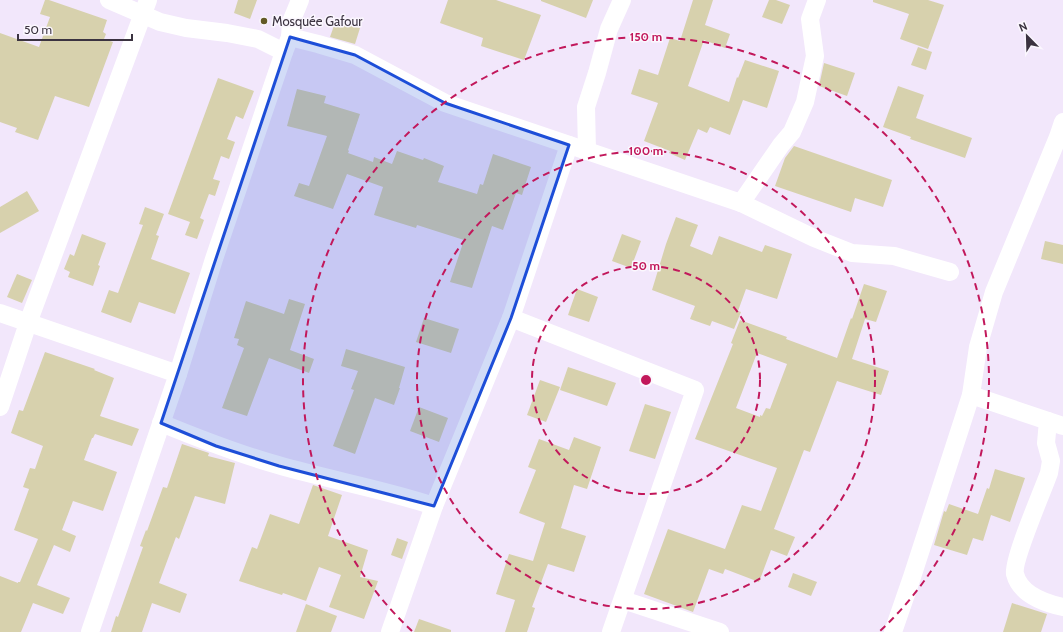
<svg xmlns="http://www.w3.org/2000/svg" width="1063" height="632" viewBox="0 0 1063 632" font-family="Cabin,sans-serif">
<rect width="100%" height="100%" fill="#f2e7fb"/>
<!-- building -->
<g fill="#d7d1ad" fill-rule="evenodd">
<path d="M45,0H49L107,20L103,32L106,34L104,39L113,42L89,107L55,96L38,140L15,132L17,128L0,122V33L39,47L50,17L40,14Z"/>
<path d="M238,0H257L250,19L234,13Z"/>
<path d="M448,0H496L541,15L524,60L481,46L483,38L440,23Z"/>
<path d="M541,0H593L586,18L541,1Z"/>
<path d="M693,0H713L705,25L730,34L725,48L704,40L688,86L729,102L737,77L738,78L745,60L779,71L767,108L743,100L730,135L710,127L707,133L698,129L685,160L669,153L670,151L644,141L658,103L631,94L639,69L658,75L670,38L680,41Z"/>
<path d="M769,0H776L790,5L782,24L762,17Z"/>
<path d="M873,0H928L944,5L928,49L900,39L909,14L873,2Z"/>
<path d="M336,20L360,28L355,44L330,37Z"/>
<path d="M918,47L932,52L926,70L911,65Z"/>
<path d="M824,63L855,73L847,96L819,86Z"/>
<path d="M218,78L254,91L243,119L236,116L227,139L235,142L229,159L221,156L213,179L220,181L215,196L209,194L200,218L204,220L197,239L185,235L190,222L168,214Z"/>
<path d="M898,86L924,95L916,118L972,138L965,158L910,139L911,137L883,127Z"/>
<path d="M297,89L326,96L324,103L360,114L348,150L349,151L348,153L373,162L374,157L392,164L397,151L423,160L424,158L444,166L438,182L477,194L480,184L483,185L493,154L531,167L522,195L516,193L503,230L492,226L472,288L450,282L464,240L417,225L416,228L374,215L383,187L347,174L333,209L294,196L299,183L309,186L327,136L287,126Z"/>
<path d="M794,146L892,180L883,207L855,198L851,212L775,186L785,158Z"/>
<path d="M27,191L39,211L0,233V207Z"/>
<path d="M145,207L164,214L156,235L159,236L151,259L190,273L175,314L139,302L131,323L101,312L109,290L118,293L143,225L139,224Z"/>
<path d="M676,217L698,225L690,246L712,255L719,236L762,252L765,245L792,254L777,299L746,289L738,311L741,312L734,329L712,321L710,326L690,319L695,306L652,290L666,244Z"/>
<path d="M82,234L106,243L98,265L100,266L93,286L68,277L70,272L64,269L70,254L74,256Z"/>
<path d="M622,234L641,241L631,268L612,261Z"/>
<path d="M1045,241L1063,245V264L1041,259Z"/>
<path d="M17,274L32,280L22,303L7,297Z"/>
<path d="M864,284L887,291L876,322L865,319L852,359L889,371L881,395L837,381L810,452L804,450L774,529L795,537L787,556L771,550L759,582L725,569L723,574L709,569L693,612L644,594L668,529L725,549L742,505L761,511L777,468L695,439L733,344L731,343L740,320L787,337L786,339L837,358L851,318L852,319ZM757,353L787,364L770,409L766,408L762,416L760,415V417L736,408Z"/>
<path d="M577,289L598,297L589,322L568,315Z"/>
<path d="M289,299L305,304L290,350L314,359L309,373L269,358L247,416L222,408L244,348L237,345L239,339L234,338L246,301L284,314Z"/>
<path d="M424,318L459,329L451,353L416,342Z"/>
<path d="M346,349L405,367L399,388H400L394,405L375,398L355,454L333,446L354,390L351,389L358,371L341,366Z"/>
<path d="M45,352L95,369L94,370L114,378L100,416L139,429L132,446L95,434L93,438H92L84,460L117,472L103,511L73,501L62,530L76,536L70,552L54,545L37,585L70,598L63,614L33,603L21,632H0V576L18,583V582H20L38,539L14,530L29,489L23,487L30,468L35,469L43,446L11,433L19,410L23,411Z"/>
<path d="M568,367L616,383L607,406L560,390Z"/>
<path d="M540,380L560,387L546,422L527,415Z"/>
<path d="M645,404L671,412L655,459L629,451Z"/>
<path d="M419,407L448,418L439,442L410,431Z"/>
<path d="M574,437L601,447L587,489L574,485L561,528L586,536L574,572L548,564L532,607L535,608L527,632H505L515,600L496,594L509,554L533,561L545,523L519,513L536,470L528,467L539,439L569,450Z"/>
<path d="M182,444L209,453L208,456L235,463L225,504L195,496L179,539L176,537L159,583L187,594L180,613L152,603L142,632H111L116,616L118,617L143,547L140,546L146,530L147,531L163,487L167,488Z"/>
<path d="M995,469L1025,478L1010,522L991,515L983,541L973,538L967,555L934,545L944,511L946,512L949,504L978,514L987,488L989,489Z"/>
<path d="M313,485L342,495L328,536L368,550L360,577L378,581L364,619L329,607L341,575L319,567L306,601L283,593L282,595L239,581L252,547L257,549L270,514L299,524Z"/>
<path d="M397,538L408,542L402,559L391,555Z"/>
<path d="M793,573L817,582L811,596L788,587Z"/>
<path d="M1012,603L1047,614L1041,632H1003Z"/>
<path d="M306,604L337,616L331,632H296Z"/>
<path d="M419,619L451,630V632H414Z"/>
</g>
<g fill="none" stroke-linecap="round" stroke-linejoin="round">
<!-- minor -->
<g stroke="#fff" stroke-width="18">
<path d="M109,0L160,22L186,28L227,33L258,39L284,52"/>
<path d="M300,0L291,22L290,37L318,44L355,55L445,103L741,203L814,238L852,253L894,256L950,272"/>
<path d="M587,151L586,107L597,73L609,29L622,0"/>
<path d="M741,203L781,145L792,132L805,102L815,56L810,19L817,0"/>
<path d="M0,313L178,374"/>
<path d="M511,318L695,390L611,632"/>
<path d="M971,395L1063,426"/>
<path d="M0,407L28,323L148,0"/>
<path d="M1048,421L1046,443L1051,461L1049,473C1043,490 1012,561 1015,574C1020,594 1045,603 1063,607"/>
<path d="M161,423C200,439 238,454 278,465C330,480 383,489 434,506"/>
<path d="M623,600L720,632"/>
<path d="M90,632L178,374L214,259L284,52L290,37"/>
<path d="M390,632L434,506L511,318L569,145"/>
<path d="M893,632L912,577L971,395L978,347L994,292L1058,137L1063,122"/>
</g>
</g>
<!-- marked area -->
<path fill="#1d4ed8" fill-opacity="0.2" stroke="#1d4ed8" stroke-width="3" stroke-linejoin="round" d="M290,37L355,55L445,103L569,145L511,318L434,506L279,466L216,446L161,423Z"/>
<!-- distance rings -->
<g fill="none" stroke="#c2185b" stroke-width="2" stroke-dasharray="7 5">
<circle cx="646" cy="380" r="114"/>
<circle cx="646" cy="380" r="229"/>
<path d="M412 631A343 343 0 1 1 880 631"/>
</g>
<!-- markers -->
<circle fill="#625925" stroke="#fbf7fe" stroke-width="1.5" cx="264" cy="21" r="4"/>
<g text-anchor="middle" stroke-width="3" stroke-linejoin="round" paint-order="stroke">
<!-- poi labels -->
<g font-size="13" fill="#3b3340" stroke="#fbf7fe" text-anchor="start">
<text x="272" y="26">Mosquée Gafour</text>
</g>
</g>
<circle cx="646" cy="380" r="6" fill="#c2185b" stroke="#fbf7fe" stroke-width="2"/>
<g font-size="12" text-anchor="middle" font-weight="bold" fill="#c2185b" stroke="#fbf7fe" stroke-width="3" stroke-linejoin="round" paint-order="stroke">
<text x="646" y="41">150 m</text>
<text x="646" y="155">100 m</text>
<text x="646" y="270">50 m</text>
</g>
<!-- north arrow -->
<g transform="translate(1027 36) rotate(337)" stroke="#fbf7fe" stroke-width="3" paint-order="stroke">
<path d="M0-3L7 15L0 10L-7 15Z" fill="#3b3340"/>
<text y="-6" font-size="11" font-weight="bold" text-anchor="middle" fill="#3b3340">N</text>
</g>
<!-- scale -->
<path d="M18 34v6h114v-6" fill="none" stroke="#3b3340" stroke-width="2"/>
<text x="24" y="34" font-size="12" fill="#3b3340" stroke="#fbf7fe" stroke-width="3" paint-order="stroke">50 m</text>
</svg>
